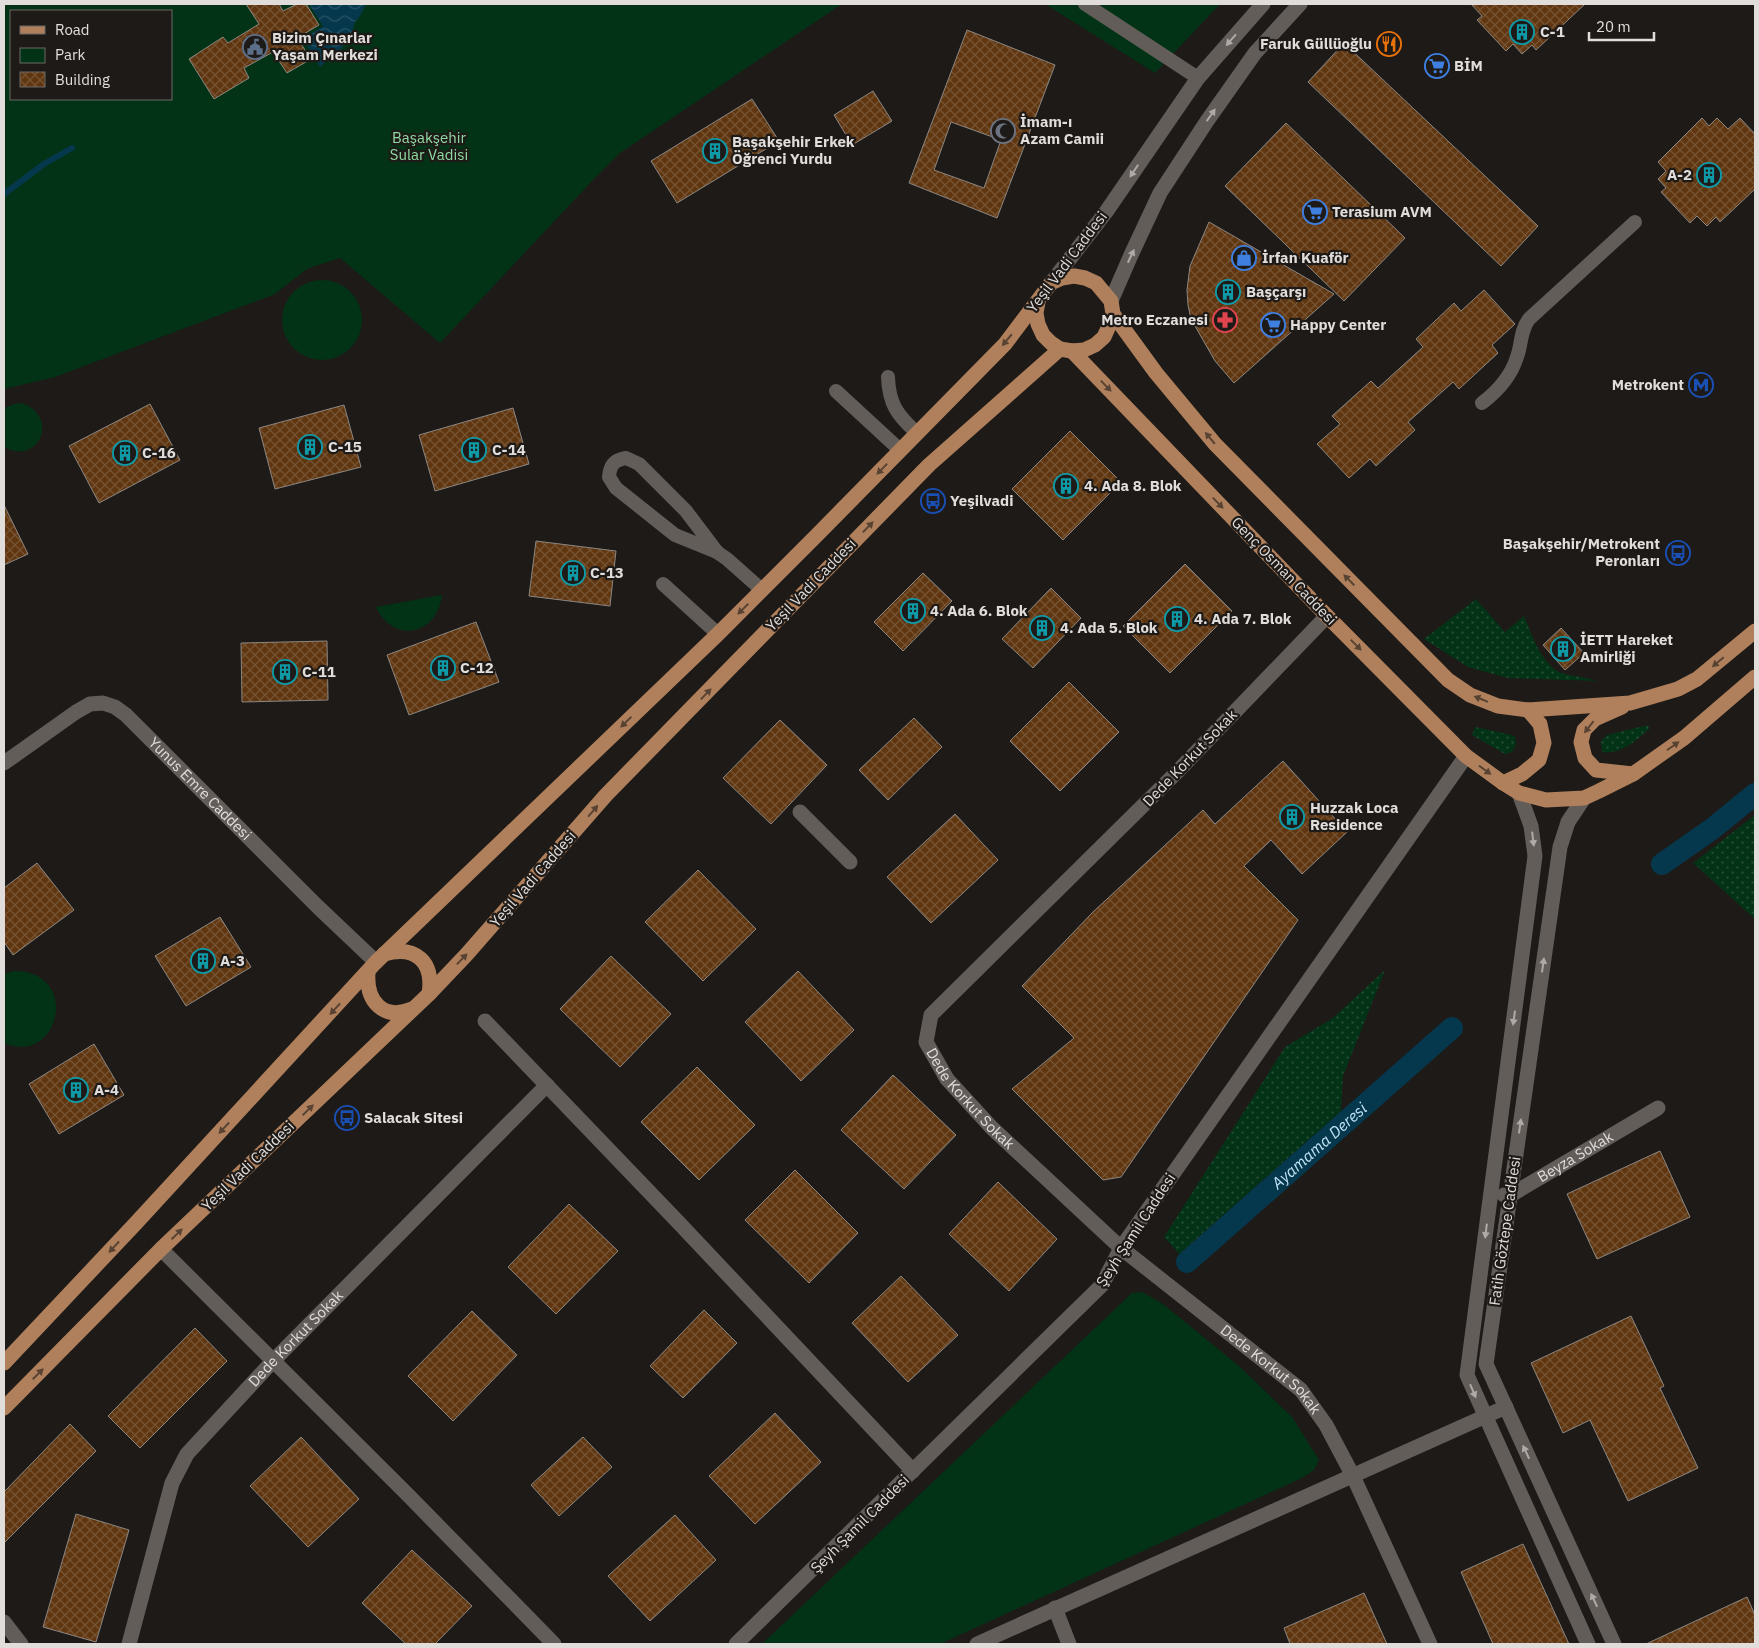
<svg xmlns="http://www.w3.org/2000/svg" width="1759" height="1648" viewBox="0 0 1759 1648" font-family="'IBM Plex Sans',sans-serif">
<defs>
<pattern id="grass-dots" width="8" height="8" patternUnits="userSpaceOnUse" patternTransform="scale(1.25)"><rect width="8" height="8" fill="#033316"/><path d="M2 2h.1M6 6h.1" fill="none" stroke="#275037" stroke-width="1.8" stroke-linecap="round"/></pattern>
<pattern id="water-waves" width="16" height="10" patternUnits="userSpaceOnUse" patternTransform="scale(1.25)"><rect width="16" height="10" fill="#05384d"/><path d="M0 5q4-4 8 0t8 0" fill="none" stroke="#295466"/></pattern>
<pattern id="building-cross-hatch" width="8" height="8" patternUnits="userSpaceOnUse" patternTransform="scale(1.25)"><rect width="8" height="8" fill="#603610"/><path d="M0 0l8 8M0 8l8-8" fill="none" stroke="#765332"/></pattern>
</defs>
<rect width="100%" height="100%" fill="#1e1a17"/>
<!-- grass -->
<g fill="url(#grass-dots)">
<path d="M1476,599L1505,632L1524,616C1531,633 1542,664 1559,672C1566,675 1589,678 1598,681L1508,678L1468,667L1424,639Z"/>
<path d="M1648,725L1649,729C1636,741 1620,755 1602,752L1601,741L1607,735Z"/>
<path d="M1475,727L1512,735L1515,737L1516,744L1512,752L1505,754L1472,735Z"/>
<path d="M1755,815V919L1693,863Z"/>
<path d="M1385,970L1343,1076L1341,1111L1179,1254L1164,1237L1285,1047L1333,1018Z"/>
</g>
<!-- green -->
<g fill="#033316" fill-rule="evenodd">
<path d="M4,4H842L620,153L593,180L440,343L340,258L307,269L275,294L55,377L4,389ZM11,11H171V99H11Z"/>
<path d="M1045,4H1220L1155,73Z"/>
<circle cx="322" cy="320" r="40"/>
<path d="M22,403C60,417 39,466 4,447V408L14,404Z"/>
<path d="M442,595C437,636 393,644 376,607Z"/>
<path d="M14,971C82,971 59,1067 4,1043V974Z"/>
<path d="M1142,1292L1163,1304L1239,1366L1292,1417L1319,1460L1314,1470L1302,1478L940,1644H762L1132,1293Z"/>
</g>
<!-- water -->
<path fill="url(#water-waves)" d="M309,4H366L360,16L355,22L350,37L340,50L320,67L303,39L323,26Z"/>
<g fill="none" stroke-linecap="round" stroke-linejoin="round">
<!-- stream -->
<path stroke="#05384d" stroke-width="6" d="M4,194L44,164L72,148"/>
<!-- canal -->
<g stroke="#05384d" stroke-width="22">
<path d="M1662,864L1712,829L1755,794"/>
<path id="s1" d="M1187,1262L1452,1028"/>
</g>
</g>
<!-- building -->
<g fill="url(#building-cross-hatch)" stroke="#8c8782" fill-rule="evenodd">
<path d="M246,4H279L283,11L297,4H306L319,25L297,38L311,59L287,73L273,52L244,68L249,78L214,99L189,59L223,37L228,43L259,24Z"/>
<path d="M1471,4H1585L1536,50L1532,45L1522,54L1513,44L1506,51L1477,20L1482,16Z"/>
<path d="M967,30L1055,65L997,218L909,183ZM951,122L1001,140L984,188L934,170Z"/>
<path d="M1344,43L1538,226L1501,266L1308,82Z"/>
<path d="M873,91L892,121L852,145L834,115Z"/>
<path d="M752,99L779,141L677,203L651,161Z"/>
<path d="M1702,118L1709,126L1717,118L1728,129L1740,118L1755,134V189L1720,222L1716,217L1707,226L1697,216L1690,223L1661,192L1666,188L1658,179L1666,171L1658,162Z"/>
<path d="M1286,123L1405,238L1344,301L1225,186Z"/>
<path d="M1209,222L1334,294L1234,383L1215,361L1191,319L1188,305L1187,290L1190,266Z"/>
<path d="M1484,290L1515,324L1492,345L1498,353L1459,389L1453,382L1408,422L1415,430L1376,466L1370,459L1349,478L1317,444L1340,424L1332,416L1371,381L1378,388L1423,347L1416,339L1454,303L1461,311Z"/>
<path d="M150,404L180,460L99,503L69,446Z"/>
<path d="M344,405L361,467L275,489L259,428Z"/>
<path d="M513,408L529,464L435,491L419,435Z"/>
<path d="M1070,431L1121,482L1063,540L1012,489Z"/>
<path d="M4,505L28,554L4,565Z"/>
<path d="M536,541L616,551L610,606L529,596Z"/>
<path d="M1185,564L1232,611L1170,673L1123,626Z"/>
<path d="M923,573L952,601L903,651L874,622Z"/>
<path d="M1051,588L1081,618L1033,668L1002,639Z"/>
<path d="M476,622L499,682L409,715L387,655Z"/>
<path d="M1561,628L1584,653L1565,670L1543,645Z"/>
<path d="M327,641L328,700L242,702L241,643Z"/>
<path d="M1069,682L1119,732L1060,791L1010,741Z"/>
<path d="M914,718L942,747L888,800L859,770Z"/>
<path d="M780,720L827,765L771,824L723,778Z"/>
<path d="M1283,761L1347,832L1302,874L1271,840L1244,866L1298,920L1121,1177L1103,1180L1012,1089L1074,1038L1022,986L1093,912L1203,810L1215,824Z"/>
<path d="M955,814L998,860L931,923L887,877Z"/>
<path d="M37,863L74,910L13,955L4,942V888Z"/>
<path d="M698,870L756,929L703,981L645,922Z"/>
<path d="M220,917L251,967L186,1006L155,956Z"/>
<path d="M611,956L671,1014L620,1067L560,1009Z"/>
<path d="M798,971L854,1030L801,1081L745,1022Z"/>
<path d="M94,1044L124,1095L59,1134L29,1084Z"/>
<path d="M697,1067L755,1125L699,1180L641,1122Z"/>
<path d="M893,1075L956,1135L904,1189L841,1130Z"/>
<path d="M1660,1151L1690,1217L1597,1259L1567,1194Z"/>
<path d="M795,1170L858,1233L809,1283L745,1220Z"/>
<path d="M998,1182L1057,1239L1009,1291L949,1234Z"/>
<path d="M569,1204L618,1251L556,1314L508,1267Z"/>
<path d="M901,1276L958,1335L908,1382L852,1323Z"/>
<path d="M704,1310L737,1343L683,1398L650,1366Z"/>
<path d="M472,1311L517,1355L453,1421L408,1376Z"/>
<path d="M1631,1316L1664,1386L1660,1388L1698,1468L1628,1501L1590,1420L1563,1433L1531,1363Z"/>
<path d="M195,1328L227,1361L140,1448L108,1416Z"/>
<path d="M775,1413L821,1462L755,1524L709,1476Z"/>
<path d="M70,1424L96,1451L4,1543V1492Z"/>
<path d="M301,1437L359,1499L308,1547L250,1486Z"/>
<path d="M583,1437L612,1467L559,1516L531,1485Z"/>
<path d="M76,1514L129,1530L96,1642L43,1627Z"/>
<path d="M675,1515L716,1560L650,1621L608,1576Z"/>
<path d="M1523,1544L1569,1644H1493L1461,1572Z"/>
<path d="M412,1550L472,1606L435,1644H406L362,1603Z"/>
<path d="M1364,1593L1387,1644H1290L1284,1628Z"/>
<path d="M1747,1597L1755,1615V1644H1646Z"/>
</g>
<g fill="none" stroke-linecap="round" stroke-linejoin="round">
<!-- lane -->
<g stroke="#635d59" stroke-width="14">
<path d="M1085,4L1198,78"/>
<path d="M888,377C889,404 897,415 917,433"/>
<path d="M836,391L900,450"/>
<path d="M1482,403C1498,391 1511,376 1517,357C1522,343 1520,331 1529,319L1635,222"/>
<path d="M626,458L639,464L686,511L717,552L675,535L616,488L609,477C610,465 614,460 626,458Z"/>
<path d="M711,548L727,559L762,590"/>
<path d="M663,584L718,634"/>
</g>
<!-- street -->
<g stroke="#635d59" stroke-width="15">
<path id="s2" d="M1327,616L1176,773L931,1015L926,1042L947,1079L992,1128L1121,1248L1301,1390L1326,1425L1353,1476L1430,1644"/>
<path d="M1519,793L1531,826L1535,856L1467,1375L1588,1644"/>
<path d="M1584,798L1568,822L1560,847L1486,1364L1614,1644"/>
<path d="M800,812L850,862"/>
<path d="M485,1021L679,1223L913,1471"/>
<path id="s3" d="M1504,1195L1509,1196L1658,1108"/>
<path d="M161,1249L408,1495L554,1644"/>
<path d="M1055,1608L1069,1644"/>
<path d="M4,1622L21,1644"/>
<path id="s4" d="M129,1644L172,1483L187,1454L273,1361L547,1085"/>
<path d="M736,1644L1102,1285L1121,1248L1466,756"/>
<path d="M977,1644L1506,1407"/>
</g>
<!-- secondary -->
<g stroke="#635d59" stroke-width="15">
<path d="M1051,283L1106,212L1198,78L1263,4"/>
<path d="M1111,301L1131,255L1160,193L1207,121L1255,53L1300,4"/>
<path id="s5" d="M4,763L76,712L90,704L103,703L115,707L126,715L318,907L376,962"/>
</g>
<!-- primary -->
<g stroke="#b0805c" stroke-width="15">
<path d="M1113,314L1156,373L1215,444L1448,680L1470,695L1498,706L1528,710L1630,703L1678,689L1697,679L1755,631"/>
<path d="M1072,351L1327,616L1466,756L1503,783L1519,793L1546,800L1584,798L1599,791L1633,774L1684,738L1755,677"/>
<path d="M1622,707L1595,719L1584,730L1581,742L1585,758L1596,770L1633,774"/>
<path d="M1503,783L1522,774L1539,760L1544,743L1540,724L1528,710"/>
<path d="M384,954C416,945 434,962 429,994"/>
<path d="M368,973C366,1001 383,1021 412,1009"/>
<path d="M4,1363L136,1223L376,962L718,634L817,535L1005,344L1051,283L1062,278L1074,276L1085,278L1096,283L1111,301L1113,314L1109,326L1104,337L1095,345L1084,350L1072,351L1060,349L1051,343L1043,335L1038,324L1036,313L1038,302"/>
<path d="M4,1408L161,1249L429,994L467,954L606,795L929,465L1060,349"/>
</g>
</g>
<!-- one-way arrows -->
<defs><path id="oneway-solid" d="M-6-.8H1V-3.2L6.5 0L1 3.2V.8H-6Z" transform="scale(1.25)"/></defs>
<g fill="#afaaa7">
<use href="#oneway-solid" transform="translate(1231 40) rotate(131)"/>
<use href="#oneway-solid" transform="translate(1211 115) rotate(-55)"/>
<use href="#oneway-solid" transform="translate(1134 171) rotate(124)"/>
<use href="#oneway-solid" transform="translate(1131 256) rotate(-65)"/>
<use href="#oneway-solid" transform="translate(1533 839) rotate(83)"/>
<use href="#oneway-solid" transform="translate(1543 965) rotate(-82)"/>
<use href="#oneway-solid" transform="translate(1514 1018) rotate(98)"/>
<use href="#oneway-solid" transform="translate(1520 1126) rotate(-82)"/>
<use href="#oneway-solid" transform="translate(1486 1231) rotate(97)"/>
<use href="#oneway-solid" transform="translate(1473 1391) rotate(67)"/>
<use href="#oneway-solid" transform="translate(1526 1452) rotate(-115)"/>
<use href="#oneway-solid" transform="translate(1594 1600) rotate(-115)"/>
</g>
<g fill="#584333">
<use href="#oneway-solid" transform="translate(1007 340) rotate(130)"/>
<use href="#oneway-solid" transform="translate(1106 386) rotate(46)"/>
<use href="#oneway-solid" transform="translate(1210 438) rotate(-130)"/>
<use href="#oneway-solid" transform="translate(882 469) rotate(134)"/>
<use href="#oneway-solid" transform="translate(1218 503) rotate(46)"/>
<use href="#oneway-solid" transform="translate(868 527) rotate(-46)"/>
<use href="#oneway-solid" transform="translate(1349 580) rotate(-135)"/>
<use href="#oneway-solid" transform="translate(743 609) rotate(135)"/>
<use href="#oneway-solid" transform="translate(1356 645) rotate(45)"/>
<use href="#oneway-solid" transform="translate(1718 662) rotate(140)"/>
<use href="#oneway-solid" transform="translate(706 694) rotate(-46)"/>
<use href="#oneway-solid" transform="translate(1481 699) rotate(-158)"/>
<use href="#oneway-solid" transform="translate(626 722) rotate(136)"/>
<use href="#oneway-solid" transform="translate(1589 727) rotate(128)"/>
<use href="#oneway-solid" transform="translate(1673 746) rotate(-35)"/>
<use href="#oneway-solid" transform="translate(1485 770) rotate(36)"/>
<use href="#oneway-solid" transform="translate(593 811) rotate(-49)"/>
<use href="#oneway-solid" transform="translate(462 959) rotate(-46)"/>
<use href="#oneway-solid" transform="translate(335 1009) rotate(133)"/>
<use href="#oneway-solid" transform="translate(308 1110) rotate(-44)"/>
<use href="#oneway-solid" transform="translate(224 1128) rotate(133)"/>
<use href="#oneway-solid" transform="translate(177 1234) rotate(-44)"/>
<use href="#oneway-solid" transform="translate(114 1247) rotate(133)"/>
<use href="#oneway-solid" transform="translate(38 1374) rotate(-45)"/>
</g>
<!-- icons -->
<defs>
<symbol id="building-ring" viewBox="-11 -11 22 22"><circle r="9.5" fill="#1e1a17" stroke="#0f9aa8" stroke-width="1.5"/><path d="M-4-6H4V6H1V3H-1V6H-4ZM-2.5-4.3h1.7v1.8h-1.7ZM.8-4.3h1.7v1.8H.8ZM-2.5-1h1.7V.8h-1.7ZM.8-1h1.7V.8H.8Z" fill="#0f9aa8"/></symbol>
<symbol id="restaurant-ring" viewBox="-11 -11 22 22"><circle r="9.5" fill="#1e1a17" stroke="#e8710a" stroke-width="1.5"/><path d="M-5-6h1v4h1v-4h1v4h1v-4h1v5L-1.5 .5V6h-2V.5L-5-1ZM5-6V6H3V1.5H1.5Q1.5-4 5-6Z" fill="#e8710a"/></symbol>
<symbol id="civic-ring" viewBox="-11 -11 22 22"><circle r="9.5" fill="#1e1a17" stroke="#5c6f8a" stroke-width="1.5"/><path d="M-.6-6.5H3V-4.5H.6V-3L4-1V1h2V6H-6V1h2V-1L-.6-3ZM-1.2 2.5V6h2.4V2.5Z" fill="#5c6f8a"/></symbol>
<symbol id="supermarket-ring" viewBox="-11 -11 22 22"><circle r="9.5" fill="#1e1a17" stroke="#3f7fe0" stroke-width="1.5"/><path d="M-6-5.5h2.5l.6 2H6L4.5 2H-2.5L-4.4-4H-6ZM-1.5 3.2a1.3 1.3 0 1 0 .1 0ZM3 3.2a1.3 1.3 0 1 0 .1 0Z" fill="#3f7fe0"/></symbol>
<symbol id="mosque-ring" viewBox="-11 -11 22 22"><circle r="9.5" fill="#1e1a17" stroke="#6b7280" stroke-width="1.5"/><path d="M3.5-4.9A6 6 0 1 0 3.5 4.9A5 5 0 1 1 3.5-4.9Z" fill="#6b7280"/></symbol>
<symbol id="shop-ring" viewBox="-11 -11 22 22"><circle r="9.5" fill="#1e1a17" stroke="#3f7fe0" stroke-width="1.5"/><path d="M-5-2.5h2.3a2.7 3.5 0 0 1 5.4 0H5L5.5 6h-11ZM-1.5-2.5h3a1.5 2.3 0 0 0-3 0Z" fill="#3f7fe0"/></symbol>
<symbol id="pharmacy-ring" viewBox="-11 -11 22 22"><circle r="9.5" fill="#1e1a17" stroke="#e0444e" stroke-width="1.5"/><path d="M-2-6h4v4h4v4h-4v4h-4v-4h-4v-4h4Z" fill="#e0444e"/></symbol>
<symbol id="metro-ring" viewBox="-11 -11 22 22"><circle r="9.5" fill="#1e1a17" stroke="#1a4fb4" stroke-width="1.5"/><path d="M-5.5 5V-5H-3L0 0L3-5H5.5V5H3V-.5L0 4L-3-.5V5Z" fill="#1a4fb4"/></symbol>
<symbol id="bus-ring" viewBox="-11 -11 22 22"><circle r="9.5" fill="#1e1a17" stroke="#1a4fb4" stroke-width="1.5"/><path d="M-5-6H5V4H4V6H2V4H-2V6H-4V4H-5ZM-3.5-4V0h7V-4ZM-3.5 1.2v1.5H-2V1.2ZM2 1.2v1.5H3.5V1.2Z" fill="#1a4fb4"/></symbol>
</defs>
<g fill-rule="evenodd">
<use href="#building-ring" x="1508" y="18" width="28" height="28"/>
<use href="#restaurant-ring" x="1375" y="30" width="28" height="28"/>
<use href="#civic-ring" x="241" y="33" width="28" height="28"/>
<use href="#supermarket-ring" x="1423" y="52" width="28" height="28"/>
<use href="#mosque-ring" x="989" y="117" width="28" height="28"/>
<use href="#building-ring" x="701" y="137" width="28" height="28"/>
<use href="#building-ring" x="1695" y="161" width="28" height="28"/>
<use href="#supermarket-ring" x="1301" y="198" width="28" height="28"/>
<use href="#shop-ring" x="1230" y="244" width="28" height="28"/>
<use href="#building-ring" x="1214" y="278" width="28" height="28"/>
<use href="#pharmacy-ring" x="1211" y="306" width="28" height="28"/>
<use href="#supermarket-ring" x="1259" y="311" width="28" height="28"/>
<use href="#metro-ring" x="1687" y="371" width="28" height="28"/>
<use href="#building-ring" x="296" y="433" width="28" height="28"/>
<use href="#building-ring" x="460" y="436" width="28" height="28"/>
<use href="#building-ring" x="111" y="439" width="28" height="28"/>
<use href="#building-ring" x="1052" y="472" width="28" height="28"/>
<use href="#bus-ring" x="919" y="487" width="28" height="28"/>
<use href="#bus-ring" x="1664" y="539" width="28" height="28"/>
<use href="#building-ring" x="559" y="559" width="28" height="28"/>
<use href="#building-ring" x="899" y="597" width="28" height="28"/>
<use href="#building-ring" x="1163" y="605" width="28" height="28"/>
<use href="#building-ring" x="1028" y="614" width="28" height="28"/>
<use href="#building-ring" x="1549" y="635" width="28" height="28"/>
<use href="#building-ring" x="429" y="654" width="28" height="28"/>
<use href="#building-ring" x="271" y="658" width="28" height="28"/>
<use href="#building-ring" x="1278" y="803" width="28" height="28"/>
<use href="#building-ring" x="189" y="947" width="28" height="28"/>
<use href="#building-ring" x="62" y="1076" width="28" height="28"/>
<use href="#bus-ring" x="333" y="1104" width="28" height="28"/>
</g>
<g text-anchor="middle" stroke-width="4.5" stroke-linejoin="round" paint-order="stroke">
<!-- poi labels -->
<g font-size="15" font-weight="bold" fill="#e1dddb" stroke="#1e1a17" text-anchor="start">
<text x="1540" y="37">C-1</text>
<text x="272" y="43">Bizim Çınarlar<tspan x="272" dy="17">Yaşam Merkezi</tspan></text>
<text x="1372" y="49" text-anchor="end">Faruk Güllüoğlu</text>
<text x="1454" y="71">BİM</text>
<text x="1020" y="127">İmam-ı<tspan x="1020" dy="17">Azam Camii</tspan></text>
<text x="732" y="147">Başakşehir Erkek<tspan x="732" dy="17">Öğrenci Yurdu</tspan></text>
<text x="1692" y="180" text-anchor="end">A-2</text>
<text x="1332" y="217">Terasium AVM</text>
<text x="1262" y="263">İrfan Kuaför</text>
<text x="1246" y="297">Başçarşı</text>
<text x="1208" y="325" text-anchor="end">Metro Eczanesi</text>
<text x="1290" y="330">Happy Center</text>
<text x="1684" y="390" text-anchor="end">Metrokent</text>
<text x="328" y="452">C-15</text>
<text x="492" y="455">C-14</text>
<text x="142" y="458">C-16</text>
<text x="1084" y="491">4. Ada 8. Blok</text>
<text x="950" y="506">Yeşilvadi</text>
<text x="1660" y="549" text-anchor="end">Başakşehir/Metrokent<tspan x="1660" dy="17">Peronları</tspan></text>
<text x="590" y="578">C-13</text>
<text x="930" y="616">4. Ada 6. Blok</text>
<text x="1194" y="624">4. Ada 7. Blok</text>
<text x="1060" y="633">4. Ada 5. Blok</text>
<text x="1580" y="645">İETT Hareket<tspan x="1580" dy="17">Amirliği</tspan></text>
<text x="460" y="673">C-12</text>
<text x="302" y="677">C-11</text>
<text x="1310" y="813">Huzzak Loca<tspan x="1310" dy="17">Residence</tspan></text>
<text x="220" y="966">A-3</text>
<text x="94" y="1095">A-4</text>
<text x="364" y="1123">Salacak Sitesi</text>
</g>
<!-- park labels -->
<g font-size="15" fill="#90daa3" stroke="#1e1a17">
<text x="429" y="143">Başakşehir<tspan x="429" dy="17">Sular Vadisi</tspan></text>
</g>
<!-- street labels -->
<g font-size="15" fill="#e1dddb" stroke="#1e1a17">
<text transform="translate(1067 262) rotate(-53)" y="5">Yeşil Vadi Caddesi</text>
<text transform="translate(1284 571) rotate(46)" y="5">Genç Osman Caddesi</text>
<text transform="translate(811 585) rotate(-46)" y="5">Yeşil Vadi Caddesi</text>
<text transform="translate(1190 758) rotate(-46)" y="5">Dede Korkut Sokak</text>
<text dy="5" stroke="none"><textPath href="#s5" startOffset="248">Yunus Emre Caddesi</textPath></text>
<text transform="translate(533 879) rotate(-49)" y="5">Yeşil Vadi Caddesi</text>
<text dy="5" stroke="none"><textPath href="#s2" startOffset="662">Dede Korkut Sokak</textPath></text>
<text dy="5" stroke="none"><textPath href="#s3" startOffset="82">Beyza Sokak</textPath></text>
<text transform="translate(248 1166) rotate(-44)" y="5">Yeşil Vadi Caddesi</text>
<text transform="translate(1136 1230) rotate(-57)" y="5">Şeyh Şamil Caddesi</text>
<text transform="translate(1505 1231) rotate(-82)" y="5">Fatih Göztepe Caddesi</text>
<text dy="5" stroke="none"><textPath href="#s4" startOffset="358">Dede Korkut Sokak</textPath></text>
<text dy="5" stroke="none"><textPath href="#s2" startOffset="1068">Dede Korkut Sokak</textPath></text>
<text transform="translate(860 1524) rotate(-45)" y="5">Şeyh Şamil Caddesi</text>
</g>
<!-- water labels -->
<g font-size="16" font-style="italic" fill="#c1e3f5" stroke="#1e1a17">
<text dy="6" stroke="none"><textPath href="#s1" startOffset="176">Ayamama Deresi</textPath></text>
</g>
</g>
<!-- border -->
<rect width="1759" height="1648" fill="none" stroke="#e1dddb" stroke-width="10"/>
<!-- legend -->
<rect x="10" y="10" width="162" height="90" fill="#1e1a17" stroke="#6c6865"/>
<rect x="20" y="26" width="25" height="8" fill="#b0805c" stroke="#6c6865"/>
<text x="55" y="35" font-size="15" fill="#e1dddb">Road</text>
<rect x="20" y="48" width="25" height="15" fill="#033316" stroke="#6c6865"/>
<text x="55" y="60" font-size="15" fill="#e1dddb">Park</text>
<rect x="20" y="72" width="25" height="15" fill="url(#building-cross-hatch)" stroke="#6c6865"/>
<text x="55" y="85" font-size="15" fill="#e1dddb">Building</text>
<!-- scale -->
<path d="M1589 32v8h65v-8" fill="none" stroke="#e1dddb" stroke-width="2.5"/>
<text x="1596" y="32" font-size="15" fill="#e1dddb" stroke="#1e1a17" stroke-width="4" paint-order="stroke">20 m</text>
</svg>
